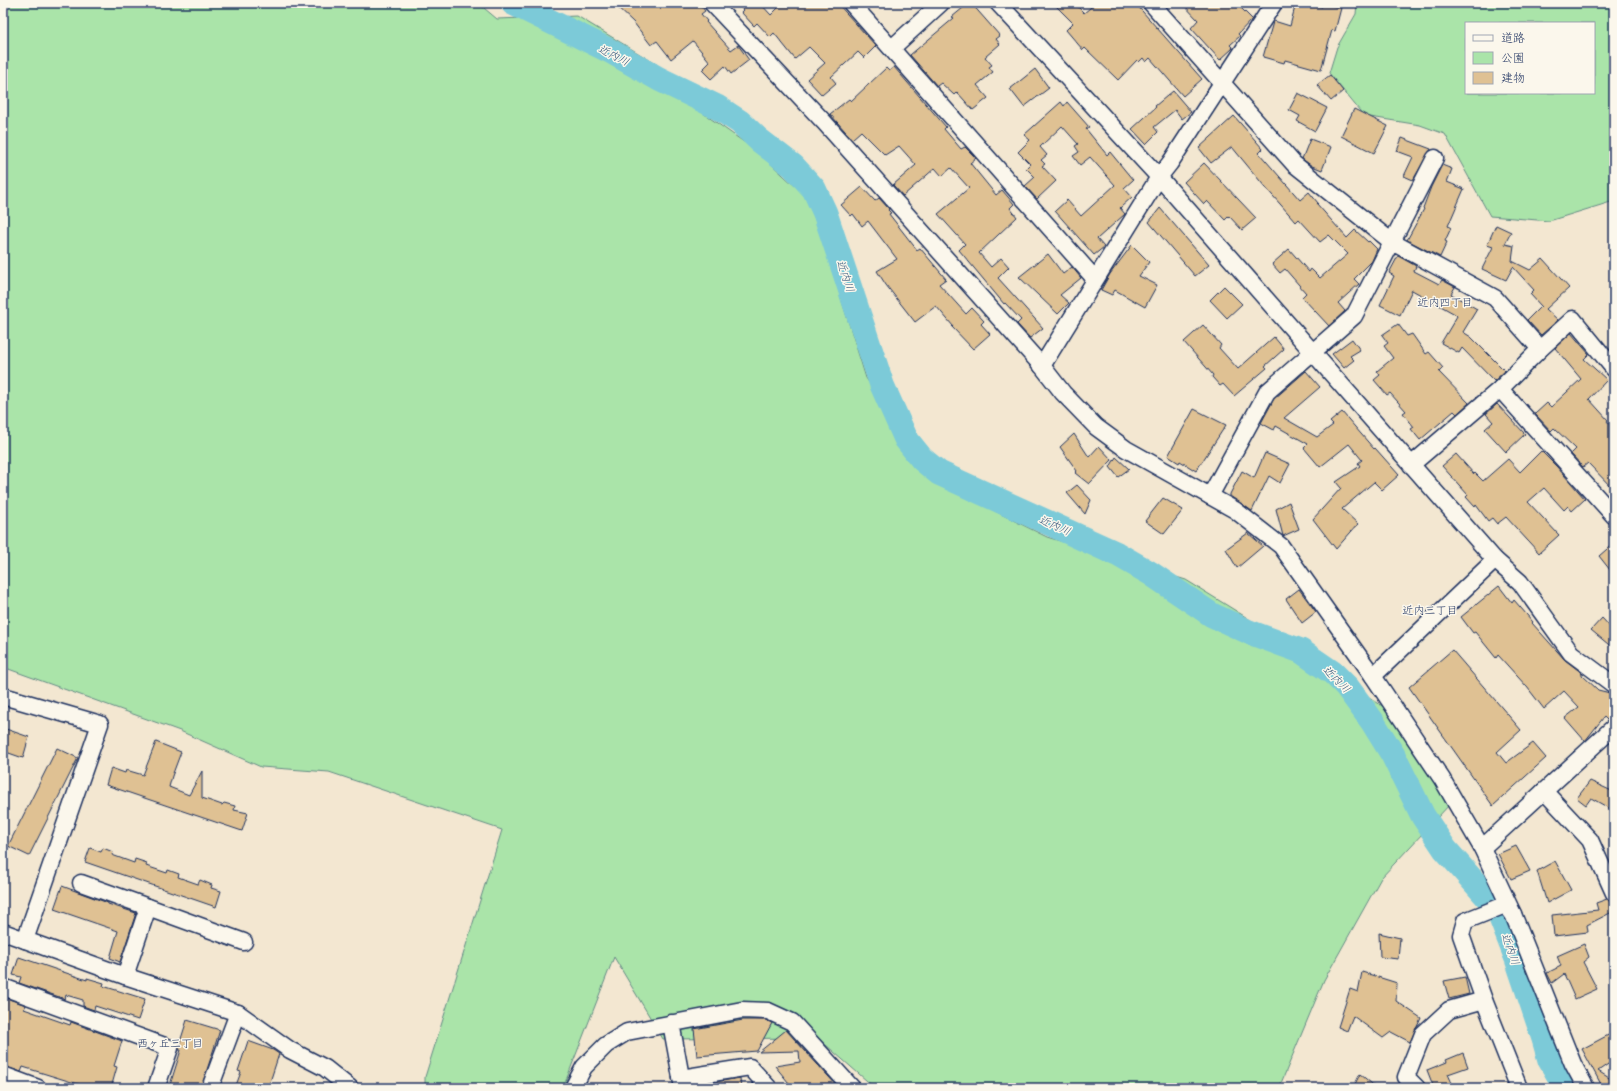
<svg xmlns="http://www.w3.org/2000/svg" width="1617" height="1091" viewBox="0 0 1617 1091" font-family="Kalam,'Klee One',sans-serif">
<rect width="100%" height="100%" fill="#f3e7d1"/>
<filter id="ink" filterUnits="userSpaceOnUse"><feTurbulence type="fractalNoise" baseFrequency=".025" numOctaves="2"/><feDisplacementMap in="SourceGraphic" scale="8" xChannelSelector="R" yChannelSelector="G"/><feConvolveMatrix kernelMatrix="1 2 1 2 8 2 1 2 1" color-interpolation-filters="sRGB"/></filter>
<g filter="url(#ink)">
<!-- green -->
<g fill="#aae4a9" stroke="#628a84" fill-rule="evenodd">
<path d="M3,3H478L497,19L577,16L658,65L700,111L758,152L807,197L825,247L866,378L934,481L1047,537L1186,580L1304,653L1403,720L1451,803L1381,878L1324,980L1279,1088H875L818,1038L663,1039L614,957L563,1088H425V1077L502,830L329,772L261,767L180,731L3,667Z"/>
<path d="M1357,3H1614V201L1549,221L1490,216L1445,134L1420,125L1364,116L1329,73L1337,47L1356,14ZM1466,23H1594V93H1466Z"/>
</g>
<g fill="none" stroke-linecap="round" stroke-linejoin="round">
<!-- river -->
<path stroke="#7ccad8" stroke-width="25" d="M513,3L610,51L659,79L717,107L740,122L759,140L793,166L814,189L825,213L882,385L906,439L922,459L939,473L1117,554L1150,573L1212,615L1249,632L1301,651L1333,673L1347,687L1372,721L1393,755L1423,816L1445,849L1497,908L1517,959L1544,1039L1550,1060L1566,1088"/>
</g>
<!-- building -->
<g fill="#dfc193" stroke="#1b2f5e">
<path d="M613,3H699L705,11L701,14L707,21L706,22L731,50L738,45L749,60L731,74L725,66L711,79L702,70L710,62L693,41L671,59L657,41L651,45L634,23Z"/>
<path d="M736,3H760L771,15L783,3H837L876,46L864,58L858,52L831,77L836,83L822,95L807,79L825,63L809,47L795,59L774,33L770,37L757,23L754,26L741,12L743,10Z"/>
<path d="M969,3H971L1000,36L996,39L1000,44L985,57L992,65L989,67L993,72L977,85L988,98L973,110L957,92L954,95L941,83L937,86L910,55L954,18L952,17Z"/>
<path d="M1053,3H1074L1084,13L1096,3H1135L1202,79L1183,96L1150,58L1146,62L1143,58L1139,62L1137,60L1118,80L1085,48L1083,50L1066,30L1073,23Z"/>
<path d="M1182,3H1236L1252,19L1238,34L1240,36L1230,45L1233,48L1220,60L1191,28L1198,20Z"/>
<path d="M1296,3H1308L1322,7L1323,3L1341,8L1335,31L1332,30L1321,70L1285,60L1284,63L1263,57L1273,22L1274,21L1290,26Z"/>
<path d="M894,67L946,127L944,129L961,149L965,147L976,158L970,163L996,195L1002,190L1014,204L1010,208L1017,217L979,253L991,267L1001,258L1009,267L998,278L1043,328L1030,338L1017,324L1021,320L1005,303L1004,304L959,250L965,244L938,214L969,188L951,168L942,176L935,168L903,196L893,185L916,165L899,146L885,155L861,131L852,139L830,114L849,99L851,101L886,68L889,71Z"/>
<path d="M1035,69L1049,88L1024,107L1010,89Z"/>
<path d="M1330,75L1343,91L1331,101L1317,85Z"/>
<path d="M1173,91L1191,112L1182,119L1175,110L1154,127L1158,132L1146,144L1132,129L1156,107L1155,106Z"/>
<path d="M1298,93L1327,108L1315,131L1297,121L1300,116L1289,110Z"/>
<path d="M1061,102L1064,106L1067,102L1089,127L1086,129L1107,155L1110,152L1133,180L1124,188L1132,197L1120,208L1125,214L1097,239L1104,247L1094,255L1055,211L1067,200L1081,216L1115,185L1090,157L1080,165L1073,156L1079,152L1075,146L1078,144L1062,126L1040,147L1047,155L1041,160L1045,164L1042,166L1056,181L1037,199L1025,186L1035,177L1026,168L1030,164L1018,152L1030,140L1024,135Z"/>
<path d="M1354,109L1388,126L1374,153L1341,136Z"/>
<path d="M1234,116L1263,149L1259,153L1300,200L1309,192L1318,203L1317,204L1347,238L1355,230L1368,242L1369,241L1377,249L1372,261L1354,279L1359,284L1338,303L1345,311L1329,326L1302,297L1306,293L1285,269L1280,273L1272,264L1289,249L1309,272L1311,269L1320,278L1348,254L1329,235L1320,242L1299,219L1296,222L1265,187L1232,147L1211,163L1199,148Z"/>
<path d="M1402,138L1431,149L1413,180L1404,176L1413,157L1397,151Z"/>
<path d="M1310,139L1331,147L1322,170L1312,166L1302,159Z"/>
<path d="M1204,163L1256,218L1242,230L1229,216L1225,220L1207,201L1204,204L1184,182Z"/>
<path d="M1442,165L1452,169L1447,182L1464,189L1448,226L1451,228L1445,241L1447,242L1440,257L1407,240L1424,209L1423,208L1431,187Z"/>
<path d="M862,187L875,201L879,198L889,209L888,210L891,213L889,214L917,250L920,248L946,279L939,284L966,314L972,308L984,321L981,324L990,334L973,349L952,327L953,326L936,306L915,322L886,285L877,271L897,259L868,221L862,226L853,214L851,216L841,205Z"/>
<path d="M1160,208L1209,265L1195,276L1149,222Z"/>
<path d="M1496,225L1511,232L1505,244L1514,246L1512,261L1530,270L1543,259L1569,288L1546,309L1558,320L1541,335L1527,320L1541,306L1530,294L1534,290L1513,267L1506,280L1482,269L1493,247L1487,245Z"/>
<path d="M1132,245L1149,262L1139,276L1157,285L1145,307L1115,290L1112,295L1101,290L1110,274Z"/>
<path d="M1048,254L1063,274L1072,267L1081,278L1060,295L1069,303L1058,314L1019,277Z"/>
<path d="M1398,256L1416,266L1414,271L1439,284L1442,280L1455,287L1451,294L1477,309L1463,332L1471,337L1505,371L1494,381L1462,348L1459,353L1441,343L1457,316L1455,314L1412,290L1400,315L1380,305L1394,276L1389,273Z"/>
<path d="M1224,286L1242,304L1227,318L1210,300Z"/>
<path d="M1398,324L1407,336L1412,334L1426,354L1429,352L1443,368L1439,372L1469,403L1457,414L1454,411L1420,440L1411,429L1414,427L1403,413L1406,411L1390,393L1387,395L1374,380L1380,375L1377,371L1393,358L1384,346L1388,343L1382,335Z"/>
<path d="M1203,325L1221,345L1219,348L1238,369L1274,337L1284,349L1265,366L1267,368L1234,396L1223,384L1220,386L1212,377L1213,375L1184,342Z"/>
<path d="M1571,333L1589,354L1584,359L1607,380L1589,399L1608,420L1607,421L1614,430V490L1588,463L1583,467L1571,454L1576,449L1554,428L1551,431L1535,414L1547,403L1551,407L1581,379L1555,348Z"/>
<path d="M1352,339L1360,350L1350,356L1354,360L1344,368L1332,354Z"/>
<path d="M1306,371L1320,387L1284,418L1317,437L1333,425L1330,422L1342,412L1374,449L1375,448L1399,475L1382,490L1374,482L1342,509L1358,524L1336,549L1313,519L1341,488L1336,482L1360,466L1358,463L1362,460L1349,444L1320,467L1304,448L1308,444L1276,426L1274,430L1261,423L1274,399Z"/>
<path d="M1497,404L1525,434L1506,452L1485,429L1493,422L1486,414Z"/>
<path d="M1194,409L1226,425L1196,471L1180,461L1179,463L1168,456Z"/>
<path d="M1074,434L1089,457L1099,446L1112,460L1089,484L1075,473L1077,471L1060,447Z"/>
<path d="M1541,451L1557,467L1585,499L1572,511L1568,506L1564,510L1544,488L1528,502L1559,535L1539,553L1506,517L1497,524L1492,518L1488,521L1476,505L1475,507L1466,497L1468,495L1442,466L1456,454L1474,474L1475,473L1483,481L1508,459L1520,472Z"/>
<path d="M1265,453L1290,464L1280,483L1269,476L1252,511L1230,496V494L1242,471L1254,478Z"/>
<path d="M1116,457L1129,469L1118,477L1110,467Z"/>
<path d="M1077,485L1091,500L1085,514L1067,493Z"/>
<path d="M1163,498L1183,510L1164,534L1145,521Z"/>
<path d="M1289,502L1299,529L1283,536L1276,509Z"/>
<path d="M1248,533L1263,546L1237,568L1226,549Z"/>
<path d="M1614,543V575L1599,556Z"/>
<path d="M1499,586L1512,603L1514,600L1533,622L1532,623L1565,660L1582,673V675L1598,690L1614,694V714L1607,720L1604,717L1585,741L1565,718L1579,707L1564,691L1544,709L1527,687L1498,655L1496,658L1475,632L1473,633L1461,617Z"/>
<path d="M1299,589L1316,612L1302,623L1286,599Z"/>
<path d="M1602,618L1614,631V649L1591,630Z"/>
<path d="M1452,650L1521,730L1497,752L1506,763L1533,743L1546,758L1493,806L1409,687Z"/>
<path d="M3,728L29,737L23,758L3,751Z"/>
<path d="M156,742L181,752L172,776L169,787L189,795L202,771V798L222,805L224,803L235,806L234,810L248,813L242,831L106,785L111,768L125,773L126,770L143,775Z"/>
<path d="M57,748L78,758L29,856L8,846Z"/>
<path d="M1590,781L1614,792V811L1591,798L1586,805L1577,798Z"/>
<path d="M1516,846L1530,871L1511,879L1498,854Z"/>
<path d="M90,848L101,852L103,848L113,852L112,855L134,863L135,859L147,863L146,866L167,873L168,870L179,874L178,877L198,884L200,880L212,885L211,888L221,891L216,907L85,862Z"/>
<path d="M1555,861L1571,890L1547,903L1537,871Z"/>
<path d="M62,886L108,903V904L136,913L120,962L110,958L118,931L54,909Z"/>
<path d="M1607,899L1614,902V911L1587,925L1588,932L1554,936L1552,915L1598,910L1596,903Z"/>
<path d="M1379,933L1400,938L1398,959L1380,957Z"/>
<path d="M1584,944L1589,957L1583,962L1597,989L1575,999L1564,974L1552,983L1547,973L1561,966L1557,956Z"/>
<path d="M19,957L87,980V978L104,983L103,986L145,999L138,1020L95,1006L94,1010L83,1006V1000L66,995L65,999L19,983L21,977L13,975Z"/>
<path d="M1362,972L1397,983L1396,1001L1421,1018L1410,1042L1391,1032L1383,1038L1353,1016L1347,1031L1338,1027L1350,989L1358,992Z"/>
<path d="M1465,977L1469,994L1449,999L1444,981Z"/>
<path d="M3,997L26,1005L24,1009L70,1025L71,1022L122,1041L114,1066L117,1067L111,1088H91L23,1067L21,1072L3,1066Z"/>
<path d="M187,1020L220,1030L201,1088H169L181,1050H179V1045Z"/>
<path d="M743,1020H766L772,1023L757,1051L697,1056L694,1029Z"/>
<path d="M786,1030L839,1088H793L775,1066L800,1062L799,1051L759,1052Z"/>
<path d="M1614,1032V1060L1598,1071L1614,1081V1088H1603L1582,1049Z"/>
<path d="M248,1041L273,1050L279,1054L268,1088H235L241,1072L238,1071Z"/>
<path d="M1463,1053L1468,1067L1448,1074L1454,1088H1434L1427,1070L1447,1062L1446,1060Z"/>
<path d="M1360,1074L1377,1088H1353Z"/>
<path d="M740,1078L741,1088H692V1086Z"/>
</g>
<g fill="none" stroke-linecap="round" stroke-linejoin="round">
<defs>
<g id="minor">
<path d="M712,3L824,122L1042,366L1063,393L1096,427L1126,449L1235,510L1281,546L1373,676L1442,779L1482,848L1513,914L1573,1064L1586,1088"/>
<path d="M851,3L1095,279"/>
<path d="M998,3L1159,177L1495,560L1520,582L1571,653L1614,685"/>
<path d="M1151,3L1294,164L1392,242L1495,298L1540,349"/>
<path d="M892,48L941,3"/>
<path d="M1042,366L1159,177L1170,163L1274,3"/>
<path d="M1500,389L1614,516"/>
<path d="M1411,465L1500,389L1540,349L1573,319L1614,369"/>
<path d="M1210,496L1267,392L1354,316L1435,158"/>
<path d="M1373,676L1495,560"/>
<path d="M3,696L100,724L25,940"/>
<path d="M1544,791L1590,840L1614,893"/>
<path d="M1482,848L1614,727"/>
<path d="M81,883L148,907"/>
<path d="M1513,914L1505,905L1465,921L1461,935L1484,1000L1519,1088"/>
<path d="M3,932L125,976L238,1013L290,1050L325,1068L350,1088"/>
<path d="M125,976L148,907L244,942"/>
<path d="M3,987L170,1048L156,1088"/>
<path d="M671,1023L683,1088"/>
<path d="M3,1075L38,1088"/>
<path d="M681,1078L750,1067L769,1088"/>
<path d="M210,1088L238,1013"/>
<path d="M573,1088L584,1067L606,1045L627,1032L742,1010L768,1011L792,1022L852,1088"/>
<path d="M1417,1088L1406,1077L1423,1034L1449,1010L1484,1000"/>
</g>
</defs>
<!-- minor casing -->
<use href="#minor" stroke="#1b2f5e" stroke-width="19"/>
<!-- minor -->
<use href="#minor" stroke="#fbf7ec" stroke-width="16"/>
</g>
</g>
<g text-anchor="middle" stroke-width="3" stroke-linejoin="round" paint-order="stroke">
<!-- water labels -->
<g font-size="11" font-style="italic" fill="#33567c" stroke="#fbf7ec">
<text transform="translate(614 55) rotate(27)" y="4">近内川</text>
<text transform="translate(846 276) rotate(72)" y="4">近内川</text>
<text transform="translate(1055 525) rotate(24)" y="4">近内川</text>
<text transform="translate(1337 679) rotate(45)" y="4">近内川</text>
<text transform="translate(1511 949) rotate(71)" y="4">近内川</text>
</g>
<!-- neighbourhood labels -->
<g font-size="11" fill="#1b2f5e" stroke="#fbf7ec">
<text x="1445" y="306">近内四丁目</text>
<text x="1430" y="614">近内三丁目</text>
<text x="170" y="1047">西ヶ丘三丁目</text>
</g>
</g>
<!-- margin -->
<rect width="1617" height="1091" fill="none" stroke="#fbf7ec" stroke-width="16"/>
<rect x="8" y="8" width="1601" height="1075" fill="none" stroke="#1b2f5e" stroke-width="1.5" filter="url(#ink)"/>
<!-- legend -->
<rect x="1465" y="22" width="130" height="72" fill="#fbf7ec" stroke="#a1a7b3"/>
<rect x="1473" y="35" width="20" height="6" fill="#fbf7ec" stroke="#a1a7b3"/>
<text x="1501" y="42" font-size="12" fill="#1b2f5e">道路</text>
<rect x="1473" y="52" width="20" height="12" fill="#aae4a9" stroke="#a1a7b3"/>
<text x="1501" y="62" font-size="12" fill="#1b2f5e">公園</text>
<rect x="1473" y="72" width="20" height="12" fill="#dfc193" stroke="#a1a7b3"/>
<text x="1501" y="82" font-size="12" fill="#1b2f5e">建物</text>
</svg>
